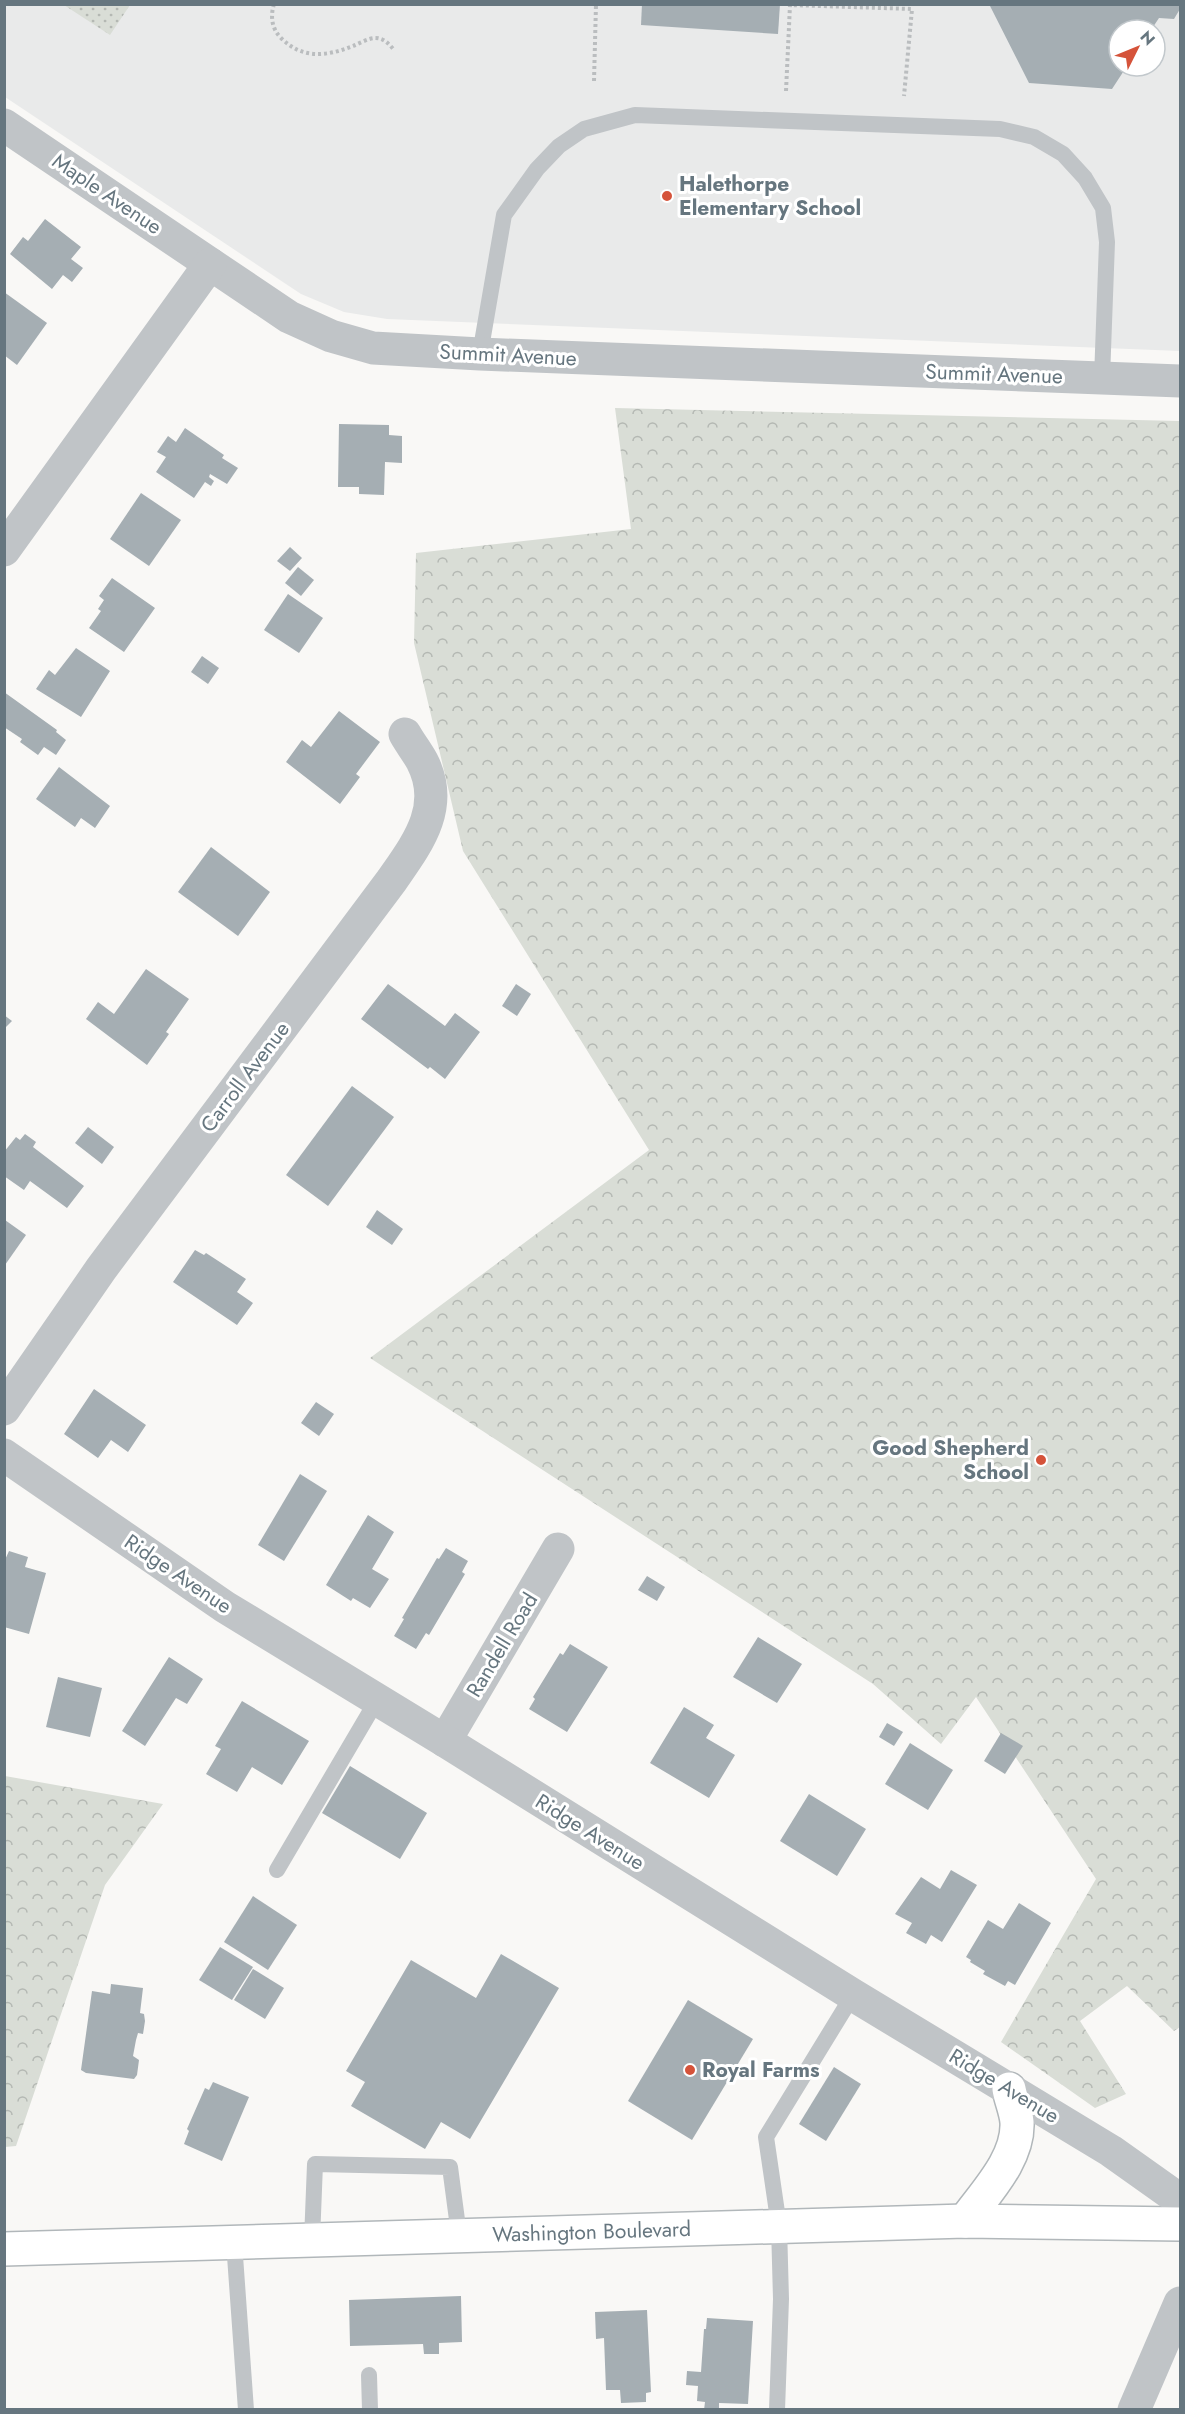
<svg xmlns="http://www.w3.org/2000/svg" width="1185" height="2414" viewBox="0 0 1185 2414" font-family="Jost,sans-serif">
<defs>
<pattern id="forest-crowns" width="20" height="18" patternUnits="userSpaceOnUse" patternTransform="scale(1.5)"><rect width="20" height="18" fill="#d9ddd6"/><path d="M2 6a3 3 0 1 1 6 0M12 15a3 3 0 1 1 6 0" fill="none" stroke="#b4b8b3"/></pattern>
<pattern id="park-dots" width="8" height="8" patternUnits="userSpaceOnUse" patternTransform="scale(1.5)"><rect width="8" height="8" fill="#d9ddd6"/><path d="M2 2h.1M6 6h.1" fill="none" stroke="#b4b8b3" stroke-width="1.8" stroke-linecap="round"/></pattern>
</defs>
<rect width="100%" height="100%" fill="#f9f8f6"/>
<!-- built -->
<path fill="#e9eaea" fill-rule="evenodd" d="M4,5H1180V351L387,319L344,312L301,294L5,97ZM1119,30H1155V66H1119Z"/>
<!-- forest -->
<g fill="url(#forest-crowns)">
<path d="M615,408L1180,421V2027L1174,2031L1127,1986L1080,2021L1126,2094L1095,2108L1001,2042L1096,1879L976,1697L941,1744L873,1684L370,1358L649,1150L463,851L414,643L416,553L631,529Z"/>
<path d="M5,1776L163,1804L105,1885L16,2146L5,2147Z"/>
</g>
<!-- park -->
<path fill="url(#park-dots)" d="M64,5H130L110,35Z"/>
<!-- building -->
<g fill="#a5aeb3">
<path d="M642,4H780L778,34L641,25Z"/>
<path d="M989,4H1180V9L1174,19L1159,18L1151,30H1119V66H1127L1112,89L1029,83Z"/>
<path d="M45,219L81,247L71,259L83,268L72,282L63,275L52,289L10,254L23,237L28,241Z"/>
<path d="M4,292L47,323L17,365L4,355Z"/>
<path d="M339,424L389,425V435L402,436V463L385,462L384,495L359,494V487H338Z"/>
<path d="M185,428L224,455L222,458L238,468L227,484L210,474L209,477L214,481L211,486L205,482L194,498L156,472L166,457L157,452L168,436L176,442Z"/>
<path d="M141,493L181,520L149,566L110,539Z"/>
<path d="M290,547L302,558L290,571L277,561Z"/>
<path d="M298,567L314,580L301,596L285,583Z"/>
<path d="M112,578L155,608L124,652L89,628L101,611L98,609L104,600L99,596Z"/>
<path d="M288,594L323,618L299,653L264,630Z"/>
<path d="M76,648L110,671L81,717L36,689L49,670L55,675Z"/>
<path d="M202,656L219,668L208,684L191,672Z"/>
<path d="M4,692L57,730L56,732L66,740L56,755L44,747L38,755L20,742L22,739L4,727Z"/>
<path d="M339,711L380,742L356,774L360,777L340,804L286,762L302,740L311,747Z"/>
<path d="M59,767L110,806L95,828L81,818L75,827L36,799Z"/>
<path d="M211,847L270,892L238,936L178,892Z"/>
<path d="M146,969L189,999L166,1032L169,1034L147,1065L86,1019L98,1002L114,1014Z"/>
<path d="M388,984L445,1026L455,1013L480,1032L445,1079L430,1067L428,1069L361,1019Z"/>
<path d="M516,984L531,994L517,1016L502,1006Z"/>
<path d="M4,1015L12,1021L4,1029Z"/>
<path d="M352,1086L394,1117L328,1206L286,1175Z"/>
<path d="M88,1127L114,1147L102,1164L75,1143Z"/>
<path d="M25,1134L36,1142L33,1147L84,1186L67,1208L30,1181L24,1190L4,1176V1152L16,1137L20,1140Z"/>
<path d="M377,1210L403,1229L392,1245L366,1227Z"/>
<path d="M5,1220L26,1235L5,1265Z"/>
<path d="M195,1250L204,1255L206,1253L246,1279L237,1292L253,1303L237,1325L173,1282Z"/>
<path d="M94,1389L146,1425L128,1452L111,1440L98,1458L64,1434Z"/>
<path d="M316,1402L334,1414L319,1436L301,1423Z"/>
<path d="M300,1474L327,1491L284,1561L258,1545Z"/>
<path d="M368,1515L394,1532L372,1569L389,1579L370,1608L353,1598L351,1601L326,1585Z"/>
<path d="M446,1548L468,1561L462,1572L465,1574L429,1635L426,1633L416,1649L394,1636L404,1619L402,1618L437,1558L439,1559Z"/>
<path d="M9,1551L28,1557L25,1567L46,1573L29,1634L4,1627V1562Z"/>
<path d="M647,1576L665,1587L657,1601L638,1590Z"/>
<path d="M758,1637L802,1664L777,1703L733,1677Z"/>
<path d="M570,1644L608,1667L567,1732L529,1709L535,1699L533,1697L560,1653L563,1655Z"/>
<path d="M169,1657L203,1679L187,1704L176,1698L145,1746L122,1731Z"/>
<path d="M58,1677L102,1688L90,1737L46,1727Z"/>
<path d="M242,1701L309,1741L282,1785L252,1767L237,1792L206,1774L221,1749L215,1746Z"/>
<path d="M684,1707L714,1725L706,1738L735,1755L709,1798L650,1763Z"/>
<path d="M887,1723L903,1732L894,1746L879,1737Z"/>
<path d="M1001,1733L1023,1746L1005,1774L984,1761Z"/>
<path d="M910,1743L953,1770L928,1810L885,1784Z"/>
<path d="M350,1766L427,1813L400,1859L322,1813Z"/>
<path d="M809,1794L866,1829L837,1876L780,1841Z"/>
<path d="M951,1870L977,1885L942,1942L931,1935L926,1944L906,1933L912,1923L895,1914L921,1877L940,1889Z"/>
<path d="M253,1896L297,1925L268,1970L224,1942Z"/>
<path d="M1019,1903L1051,1923L1015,1985L1008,1981L1005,1986L983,1974L985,1971L970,1962L971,1960L966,1957L988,1920L1003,1929Z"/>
<path d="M220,1947L253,1967L232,2000L199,1980Z"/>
<path d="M501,1954L559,1988L470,2139L441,2122L425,2149L351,2106L365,2082L346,2071L411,1960L476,1998Z"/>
<path d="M253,1969L284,1988L265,2019L234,2000Z"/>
<path d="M111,1984L143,1988L140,2013L144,2014L145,2021L143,2034L138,2033L136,2040L133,2056L139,2060L137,2075L134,2079L86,2073L81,2070L92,1991L110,1994Z"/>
<path d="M688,2000L753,2039L692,2140L628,2101Z"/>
<path d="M834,2067L861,2084L826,2141L799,2124Z"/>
<path d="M213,2082L249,2097L222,2161L184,2144L189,2131L187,2129L205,2088L209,2090Z"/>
<path d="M461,2296L462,2342L439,2343V2354H424L423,2344L350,2346L349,2300Z"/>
<path d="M647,2310L651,2392L646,2393V2402L621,2403L620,2390H606L604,2338L596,2339L595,2312Z"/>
<path d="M707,2318L753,2321L748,2404L719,2403V2410H704L705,2402L697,2401L698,2386L686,2385L687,2371L701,2372L704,2329H706Z"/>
</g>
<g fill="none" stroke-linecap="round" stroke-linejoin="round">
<defs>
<g id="primary">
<path d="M965,2221C985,2193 1019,2159 1017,2122C1016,2111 1011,2100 1009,2089"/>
<path id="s1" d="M4,2249L965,2221L1180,2224"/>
</g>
</defs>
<!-- primary casing -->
<use href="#primary" stroke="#b1b7ba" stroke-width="36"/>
<!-- path -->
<g stroke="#babdbf" stroke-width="4" stroke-dasharray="3 3" stroke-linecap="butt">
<path d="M274,4C270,17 272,29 281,38C303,60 327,56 353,46C360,43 369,38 375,38C384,38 389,44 394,50"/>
<path d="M594,81L596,4"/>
<path d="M786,91L790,5L912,9L904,96"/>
</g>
<!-- service -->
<g stroke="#c0c4c7" stroke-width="16">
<path d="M480,354L504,215L537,169L559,146L584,129L635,115L1000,129L1034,137L1063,154L1085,178L1103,208L1107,242L1102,378"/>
<path d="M277,1870L377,1700"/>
<path d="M312,2240L315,2164L450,2167L459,2235"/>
<path d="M234,2242L246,2410"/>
<path d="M369,2375L370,2410"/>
<path d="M777,2410L781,2299L779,2226L766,2137L853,1995"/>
</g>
<!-- minor -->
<g stroke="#c0c4c7" stroke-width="33">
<path d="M4,125L289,317L331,336L373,348L480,354L1180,381"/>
<path d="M4,550L210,264"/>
<path d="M4,1409L101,1269L392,880C417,844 446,807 422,761C417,752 410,743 405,734"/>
<path d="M445,1741L558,1549"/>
<path d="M1134,2410L1180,2303"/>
</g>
<!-- tertiary -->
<path stroke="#c0c4c7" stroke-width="33" d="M4,1455L225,1607L445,1741L853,1995L1111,2151L1180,2200"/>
<!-- primary -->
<use href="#primary" stroke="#fff" stroke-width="33"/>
</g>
<!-- markers -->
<g fill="#d5533a" stroke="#fff" stroke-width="2">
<circle cx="667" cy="196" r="6"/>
<circle cx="1041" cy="1460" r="6"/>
<circle cx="690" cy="2070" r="6"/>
</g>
<g text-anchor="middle" stroke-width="6" stroke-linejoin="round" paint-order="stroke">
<!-- poi labels -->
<g font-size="21" font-weight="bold" fill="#66767f" stroke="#fff" text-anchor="start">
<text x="679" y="191">Halethorpe<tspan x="679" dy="24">Elementary School</tspan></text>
<text x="1029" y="1455" text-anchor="end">Good Shepherd<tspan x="1029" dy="24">School</tspan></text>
<text x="702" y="2077">Royal Farms</text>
</g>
<!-- street labels -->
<g font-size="21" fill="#66767f" stroke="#fff">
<text transform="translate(107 194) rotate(34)" y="7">Maple Avenue</text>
<text transform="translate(508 355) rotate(3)" y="7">Summit Avenue</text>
<text transform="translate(994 374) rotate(2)" y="7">Summit Avenue</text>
<text transform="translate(245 1077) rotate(-53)" y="7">Carroll Avenue</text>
<text transform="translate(178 1574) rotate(34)" y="7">Ridge Avenue</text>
<text transform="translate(502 1645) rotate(-59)" y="7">Randell Road</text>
<text transform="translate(590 1832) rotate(32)" y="7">Ridge Avenue</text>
<text transform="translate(1004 2086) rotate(31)" y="7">Ridge Avenue</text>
<text dy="7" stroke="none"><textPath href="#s1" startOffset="588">Washington Boulevard</textPath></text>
</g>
</g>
<!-- border -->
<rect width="1185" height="2414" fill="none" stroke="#66767f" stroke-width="12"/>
<!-- north arrow -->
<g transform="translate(1137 48) rotate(47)"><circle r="28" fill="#ffffff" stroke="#c2c8cc" stroke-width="1.5"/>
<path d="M0-4.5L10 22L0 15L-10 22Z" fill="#d5533a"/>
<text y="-9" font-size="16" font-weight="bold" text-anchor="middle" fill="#66767f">N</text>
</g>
</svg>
